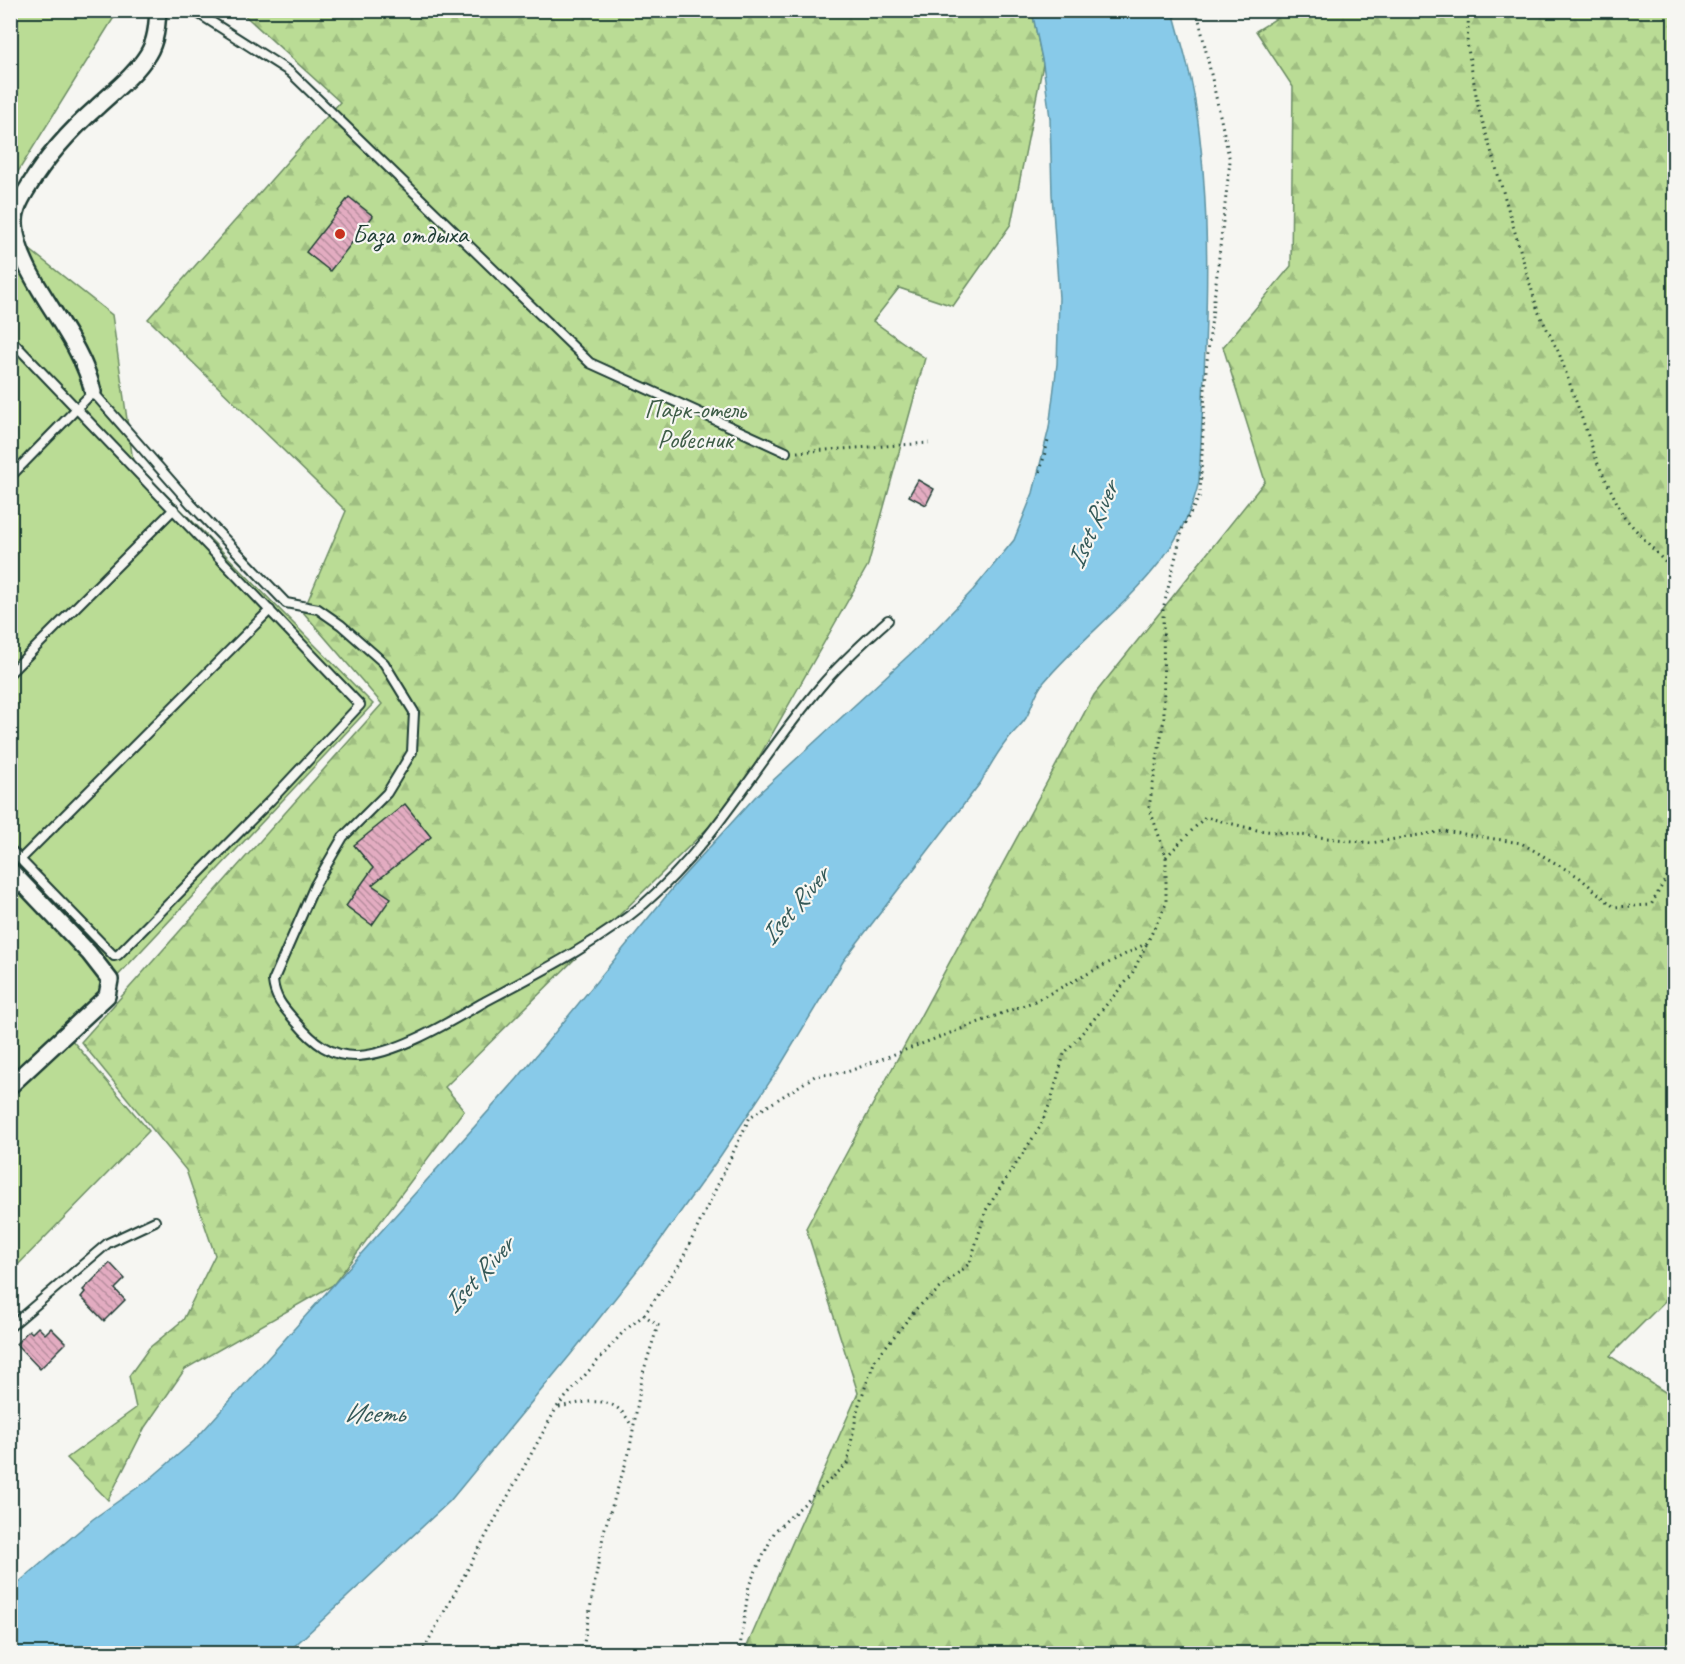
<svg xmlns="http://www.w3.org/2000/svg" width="1685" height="1664" viewBox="0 0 1685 1664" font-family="Caveat,sans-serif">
<defs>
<pattern id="forest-firs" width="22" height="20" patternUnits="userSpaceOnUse" patternTransform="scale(1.5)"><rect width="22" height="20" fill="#badc95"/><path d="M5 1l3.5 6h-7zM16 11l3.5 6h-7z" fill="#9fbe81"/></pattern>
<pattern id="building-back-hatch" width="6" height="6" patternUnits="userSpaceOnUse" patternTransform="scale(1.5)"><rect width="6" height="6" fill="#e3acc1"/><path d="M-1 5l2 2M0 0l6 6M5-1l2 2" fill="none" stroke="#b78d9e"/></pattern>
</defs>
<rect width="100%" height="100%" fill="#f6f6f2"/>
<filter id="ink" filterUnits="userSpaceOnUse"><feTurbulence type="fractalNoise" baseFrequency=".0167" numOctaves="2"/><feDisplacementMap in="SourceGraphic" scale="12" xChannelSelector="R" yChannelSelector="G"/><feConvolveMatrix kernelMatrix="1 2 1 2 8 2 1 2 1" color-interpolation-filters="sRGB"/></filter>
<g filter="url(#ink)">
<!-- green -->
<g fill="#badc95" stroke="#6c8c64" stroke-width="1.5">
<path d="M11,10L118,11L11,183L10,11Z"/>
<path d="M10,234L112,315L133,461L373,704L65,1032L149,1131L11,1272Z"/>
</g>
<!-- forest -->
<g fill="url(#forest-firs)" stroke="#6c8c64" stroke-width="1.5">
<path d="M1290,10L1674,11V1292L1610,1356L1674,1398V1653H744L858,1393L806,1228L1094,695L1265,481L1223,347L1291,266L1293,87L1256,31Z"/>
<path d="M240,11H1032L1043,64L1011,224L953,306L899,288L873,321L925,358L868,565L733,803L445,1087L464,1110L333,1285L185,1369L145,1427L108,1500L67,1458L136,1408L129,1376L149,1348L183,1320L215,1255L186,1170L81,1042L382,704L303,612L346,511L148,319L340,102Z"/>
</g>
<!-- water -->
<path fill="#88cae9" stroke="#5e92a1" stroke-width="1.5" d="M1032,11H1173C1180,38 1189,66 1194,95C1215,222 1205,353 1199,481C1178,573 1101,615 1044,682C1034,693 1033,706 1026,718C1021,726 1013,732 1008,739C997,753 989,767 981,782L844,960L777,1071L721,1155L654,1249L571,1354L450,1501L287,1653H11V1589L93,1519L151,1478L194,1441L517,1079L676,884L755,797L920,645L973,590L1014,540L1033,493L1049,428L1057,364L1059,298L1052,194L1050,118L1043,64Z"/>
<!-- building -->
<g fill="url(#building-back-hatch)" stroke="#1f3d34" stroke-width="1.5">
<path d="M349,197L373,216L330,271L306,252Z"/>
<path d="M918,480L934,489L926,505L909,496Z"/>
<path d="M405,804L431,837L372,885L391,898L372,925L346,906L373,868L354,845Z"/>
<path d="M110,1263L125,1279L115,1289L125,1300L104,1321L81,1297L85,1292L83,1290Z"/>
<path d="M38,1327L45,1334L51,1328L66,1343L40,1369L16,1344L29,1330L32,1333Z"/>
</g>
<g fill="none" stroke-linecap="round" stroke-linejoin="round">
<defs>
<g id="service">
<path d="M193,10L290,72L590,363L786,452"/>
<path d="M10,339L360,705L271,800L118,955L114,956L10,849"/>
<path d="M10,477L93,392L191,504L286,603L318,609L341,625L384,663L414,712L412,752L387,793L343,837L315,885L273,981C275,1000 285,1009 297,1023C313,1042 331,1057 358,1056C398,1054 451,1021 486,1001C540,972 596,944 644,904C716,842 760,757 821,686C841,662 865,641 888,620"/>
<path d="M10,673L174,509"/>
<path d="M21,859L270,610"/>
<path d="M10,895L23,883"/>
<path d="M10,1327L108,1243L155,1221"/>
</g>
<g id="minor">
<path d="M93,392C80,332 17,278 15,224C14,210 22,197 29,186C47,156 71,130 97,107C114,91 135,75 148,54C156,41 157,26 158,10"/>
<path d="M10,870L89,953L110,980L107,996L10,1086"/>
</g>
</defs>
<!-- service casing -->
<use href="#service" stroke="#1f3d34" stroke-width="12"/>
<!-- minor casing -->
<use href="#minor" stroke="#1f3d34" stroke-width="20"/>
<!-- path -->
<g stroke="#1f3d34" stroke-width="3" stroke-dasharray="1.5 4.5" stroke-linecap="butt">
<path d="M1469,10L1467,43L1478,106L1538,311L1559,353L1598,464L1624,517L1674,572"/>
<path d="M797,452L929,443"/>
<path d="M1040,472L1048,441"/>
<path d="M1166,857L1205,817L1257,830L1371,843L1444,831L1521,843L1579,877L1614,907L1651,905L1674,864"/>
<path d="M1674,929L1671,936L1674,943"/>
<path d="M644,1315L681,1262L750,1117L815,1076L847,1072L1035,1001L1147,943L1166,904V856L1149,807L1164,719L1163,609L1183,527L1200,495L1206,369L1230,161L1197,10"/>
<path d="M559,1407C590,1401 616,1393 632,1427"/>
<path d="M421,1654L557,1407L624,1331L644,1315L658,1325L643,1373L629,1453L604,1531L582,1654"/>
<path d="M739,1654L749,1585L775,1531L847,1464L858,1407L875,1360L917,1308L970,1263L986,1210L1040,1127L1051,1101L1064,1054L1131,976L1147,943"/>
</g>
<!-- service -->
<use href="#service" stroke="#f6f6f2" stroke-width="8"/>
<!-- minor -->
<use href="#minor" stroke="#f6f6f2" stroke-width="15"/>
</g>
</g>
<!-- markers -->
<circle fill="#c8321e" stroke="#f6f6f2" stroke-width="2" cx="340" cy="234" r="6"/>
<g text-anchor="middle" stroke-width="4.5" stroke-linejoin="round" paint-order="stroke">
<!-- poi labels -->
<g font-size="26" fill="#1f3d34" stroke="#f6f6f2" text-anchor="start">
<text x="352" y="243">База отдыха</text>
</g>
<!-- park labels -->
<g font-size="26" fill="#3e5d47" stroke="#f6f6f2">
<text x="695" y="418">Парк-отель<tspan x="695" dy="30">Ровесник</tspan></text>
</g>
<!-- water labels -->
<g font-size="27" font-style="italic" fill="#345958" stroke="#f6f6f2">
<text transform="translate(1092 525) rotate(-66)" y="9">Iset River</text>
<text transform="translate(794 906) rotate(-50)" y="9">Iset River</text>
<text transform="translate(478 1275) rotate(-48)" y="9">Iset River</text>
<text x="374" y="1422">Исеть</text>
</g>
</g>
<!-- margin -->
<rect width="1685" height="1664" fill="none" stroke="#f6f6f2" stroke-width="36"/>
<rect x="18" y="18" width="1649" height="1628" fill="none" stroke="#1f3d34" stroke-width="2" filter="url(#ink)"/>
</svg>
